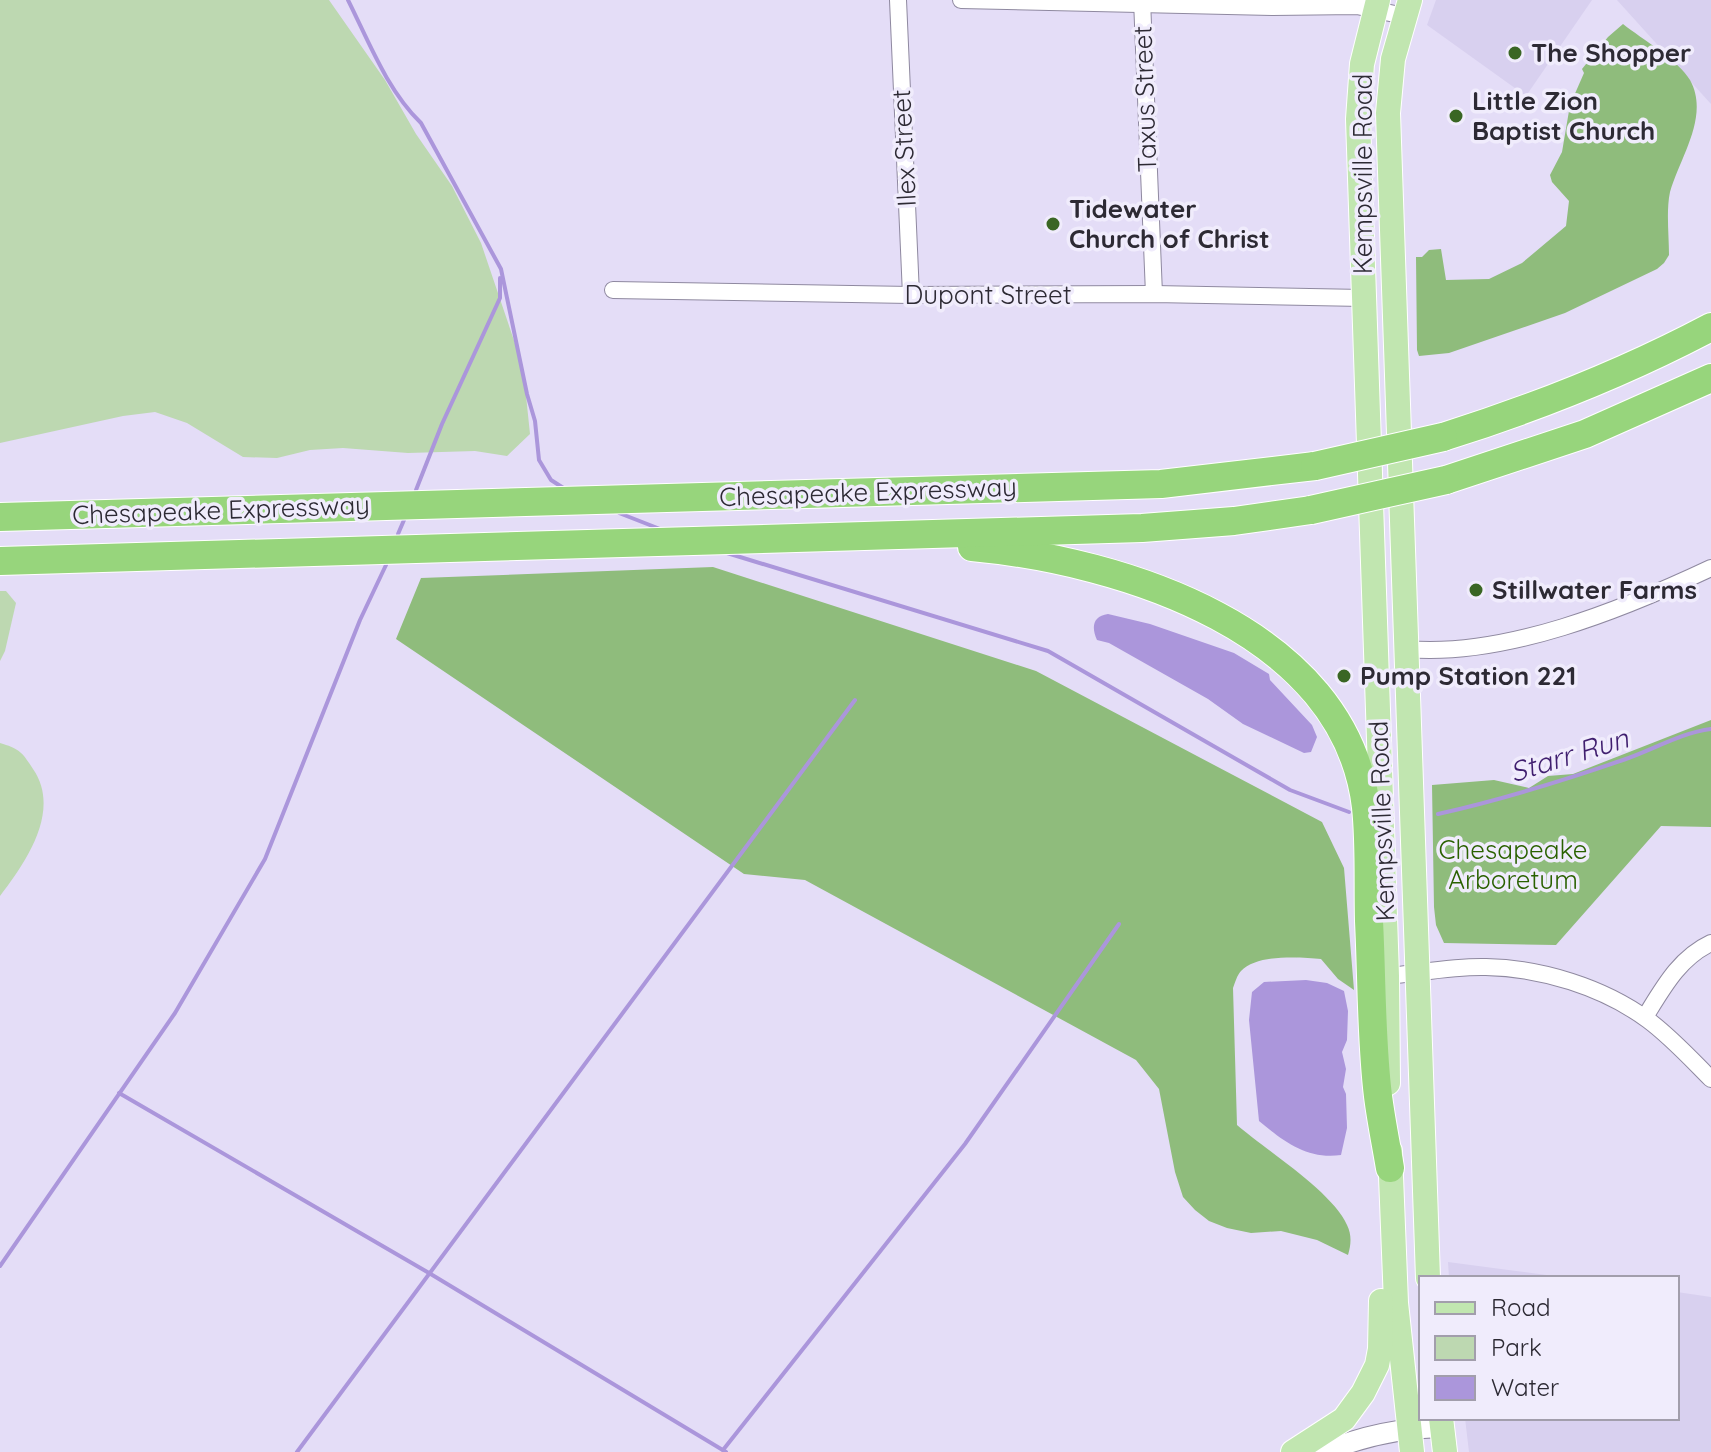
<svg xmlns="http://www.w3.org/2000/svg" width="1711" height="1452" viewBox="0 0 1711 1452" font-family="Quicksand,sans-serif">
<rect width="100%" height="100%" fill="#e4ddf7"/>
<!-- built -->
<g fill="#d8d0ef">
<path d="M1436,0H1592L1526,96L1427,25Z"/>
<path d="M1617,0H1711V104Z"/>
<path d="M1448,1262L1569,1278H1449Z"/>
<path d="M1677,1292L1711,1297V1452H1469L1465,1418H1677Z"/>
</g>
<!-- green -->
<g fill="#bdd8b1">
<path d="M0,0H329L385,80L416,134L452,186L481,243L523,367L530,434L507,456L475,451L408,453L343,448L310,450L277,458L243,457L187,423L155,412L123,416L0,443Z"/>
<path d="M0,591H6L16,603L5,651L0,661Z"/>
<path d="M0,743C20,749 22,752 33,769C62,811 25,863 0,896Z"/>
</g>
<!-- forest -->
<g fill="#8fbc7c">
<path d="M1623,24C1642,39 1679,61 1690,80C1710,116 1680,157 1670,192C1666,211 1669,235 1669,255L1664,263L1657,269L1565,313L1449,353L1419,356L1417,350L1416,257H1422L1429,250L1441,249L1446,280L1489,279L1522,263L1566,226L1569,201L1552,182L1550,175L1562,152L1570,105L1584,73L1582,69L1608,37Z"/>
<path d="M713,567L1036,671L1322,822L1344,868L1354,990L1338,979L1321,959C1300,957 1257,954 1241,971C1237,975 1235,983 1233,988L1237,1125C1266,1150 1333,1192 1347,1225C1352,1235 1351,1245 1348,1255L1317,1240L1281,1231L1251,1233L1227,1228L1209,1221L1195,1210L1183,1197L1175,1172L1159,1089L1136,1060L805,880L744,874L396,639L421,578Z"/>
<path d="M1711,720V827L1661,826L1556,945L1444,943L1436,925L1434,907L1432,785L1494,780L1529,788L1548,776L1573,774Z"/>
</g>
<!-- water -->
<g fill="#ab96db">
<path d="M1108,614L1150,624L1234,653L1269,674L1270,680L1312,725L1317,737L1311,752L1304,753L1243,724L1208,699L1109,643L1097,640C1091,627 1093,616 1108,614Z"/>
<path d="M1306,980L1327,983L1344,991L1348,1011L1347,1040L1342,1052L1346,1069L1343,1087L1346,1094L1347,1128L1341,1155C1308,1160 1283,1141 1259,1121L1249,1020L1252,992L1264,982Z"/>
</g>
<g fill="none" stroke-linecap="round" stroke-linejoin="round">
<!-- stream -->
<g stroke="#ab96db" stroke-width="4">
<path d="M348,0C369,42 387,90 421,123L501,269L527,394L535,421L539,460L551,480L565,489"/>
<path d="M416,490L442,424L500,298V278"/>
<path d="M619,513L660,529"/>
<path d="M398,534L404,520"/>
<path d="M727,553L1048,651L1290,790L1349,812"/>
<path d="M1438,814C1501,800 1562,781 1623,760C1653,750 1680,733 1711,729"/>
<path d="M119,1093L429,1273L726,1452"/>
<path d="M0,1266L175,1013L265,859L360,620L386,565"/>
<path d="M723,1450L965,1144L1119,924"/>
<path d="M297,1452L855,700"/>
</g>
<defs>
<g id="minor">
<path d="M898,0L911,295"/>
<path d="M961,0L1272,7L1357,6L1404,16"/>
<path d="M1142,0L1154,294"/>
<path d="M613,290L911,295L1154,294L1363,298"/>
<path d="M1406,649C1504,658 1624,609 1711,568"/>
<path d="M1387,976C1420,973 1453,966 1486,967C1541,968 1603,987 1648,1020C1671,1037 1691,1059 1711,1079"/>
<path d="M1645,1017C1663,988 1679,958 1711,943"/>
</g>
<path id="tertiary" d="M1325,1452C1364,1435 1401,1428 1443,1427"/>
<g id="primary">
<path d="M1378,0L1362,64L1358,119L1387,976L1388,1083"/>
<path d="M1410,0L1393,59L1388,113L1428,1278"/>
<path d="M1390,1151L1396,1303L1412,1452"/>
<path d="M1441,1418L1445,1452"/>
<path d="M1293,1452L1344,1419L1363,1393L1377,1365L1380,1349L1381,1301"/>
</g>
<g id="motorway">
<path d="M1443,437C1535,408 1626,372 1711,327"/>
<path d="M1446,480L1585,434L1711,378"/>
<path d="M0,517L1161,484L1315,466"/>
<path d="M972,547C1122,561 1345,630 1366,807C1370,844 1368,883 1369,921C1372,979 1371,1039 1378,1096C1381,1120 1386,1144 1390,1168"/>
<path d="M0,561L1142,528L1234,521L1311,510"/>
</g>
</defs>
<!-- minor casing -->
<use href="#minor" stroke="#8f89a0" stroke-width="18"/>
<!-- tertiary casing -->
<use href="#tertiary" stroke="#8f89a0" stroke-width="22"/>
<!-- primary casing -->
<use href="#primary" stroke="#fff" stroke-width="26"/>
<!-- motorway casing -->
<use href="#motorway" stroke="#fff" stroke-width="30"/>
<!-- minor -->
<use href="#minor" stroke="#fff" stroke-width="16"/>
<!-- tertiary -->
<use href="#tertiary" stroke="#fff" stroke-width="20"/>
<!-- primary -->
<use href="#primary" stroke="#c1e6b0" stroke-width="24"/>
<!-- motorway -->
<use href="#motorway" stroke="#97d57c" stroke-width="28"/>
<defs>
<g id="motorway-bridge">
<path d="M1315,466L1443,437"/>
<path d="M1311,510L1446,480"/>
</g>
</defs>
<!-- motorway-bridge casing -->
<use href="#motorway-bridge" stroke="#fff" stroke-width="30" stroke-linecap="butt"/>
<!-- motorway-bridge -->
<use href="#motorway-bridge" stroke="#97d57c" stroke-width="28"/>
</g>
<!-- markers -->
<g fill="#3a6624" stroke="#f0ecfc" stroke-width="3">
<circle cx="1515" cy="53" r="8"/>
<circle cx="1456" cy="116" r="8"/>
<circle cx="1053" cy="224" r="8"/>
<circle cx="1476" cy="590" r="8"/>
<circle cx="1344" cy="676" r="8"/>
</g>
<g text-anchor="middle" stroke-width="7" stroke-linejoin="round" paint-order="stroke">
<!-- poi labels -->
<g font-size="26" font-weight="bold" fill="#2d2a34" stroke="#f0ecfc" text-anchor="start">
<text x="1531" y="62">The Shopper</text>
<text x="1472" y="110">Little Zion<tspan x="1472" dy="30">Baptist Church</tspan></text>
<text x="1069" y="218">Tidewater<tspan x="1069" dy="30">Church of Christ</tspan></text>
<text x="1492" y="599">Stillwater Farms</text>
<text x="1360" y="685">Pump Station 221</text>
</g>
<!-- street labels -->
<g font-size="26" fill="#2d2a34" stroke="#f0ecfc">
<text transform="translate(1145 99) rotate(-92)" y="9">Taxus Street</text>
<text transform="translate(904 148) rotate(-93)" y="9">Ilex Street</text>
<text transform="translate(1363 174) rotate(-90)" y="9">Kempsville Road</text>
<text x="988" y="304">Dupont Street</text>
<text transform="translate(868 492) rotate(-2)" y="9">Chesapeake Expressway</text>
<text transform="translate(221 510) rotate(-2)" y="9">Chesapeake Expressway</text>
<text transform="translate(1382 821) rotate(-92)" y="9">Kempsville Road</text>
</g>
<!-- park labels -->
<g font-size="26" fill="#2a6100" stroke="#f0ecfc">
<text x="1513" y="859">Chesapeake<tspan x="1513" dy="30">Arboretum</tspan></text>
</g>
<!-- water labels -->
<g font-size="28" font-style="italic" fill="#401f6f" stroke="#f0ecfc">
<text transform="translate(1569 755) rotate(-17)" y="10">Starr Run</text>
</g>
</g>
<!-- legend -->
<rect x="1419" y="1276" width="260" height="144" fill="#f0ecfc" stroke="#a29eac" stroke-width="2"/>
<rect x="1435" y="1302" width="40" height="12" fill="#c1e6b0" stroke="#a29eac" stroke-width="2"/>
<text x="1491" y="1316" font-size="24" fill="#2d2a34">Road</text>
<rect x="1435" y="1336" width="40" height="24" fill="#bdd8b1" stroke="#a29eac" stroke-width="2"/>
<text x="1491" y="1356" font-size="24" fill="#2d2a34">Park</text>
<rect x="1435" y="1376" width="40" height="24" fill="#ab96db" stroke="#a29eac" stroke-width="2"/>
<text x="1491" y="1396" font-size="24" fill="#2d2a34">Water</text>
</svg>
